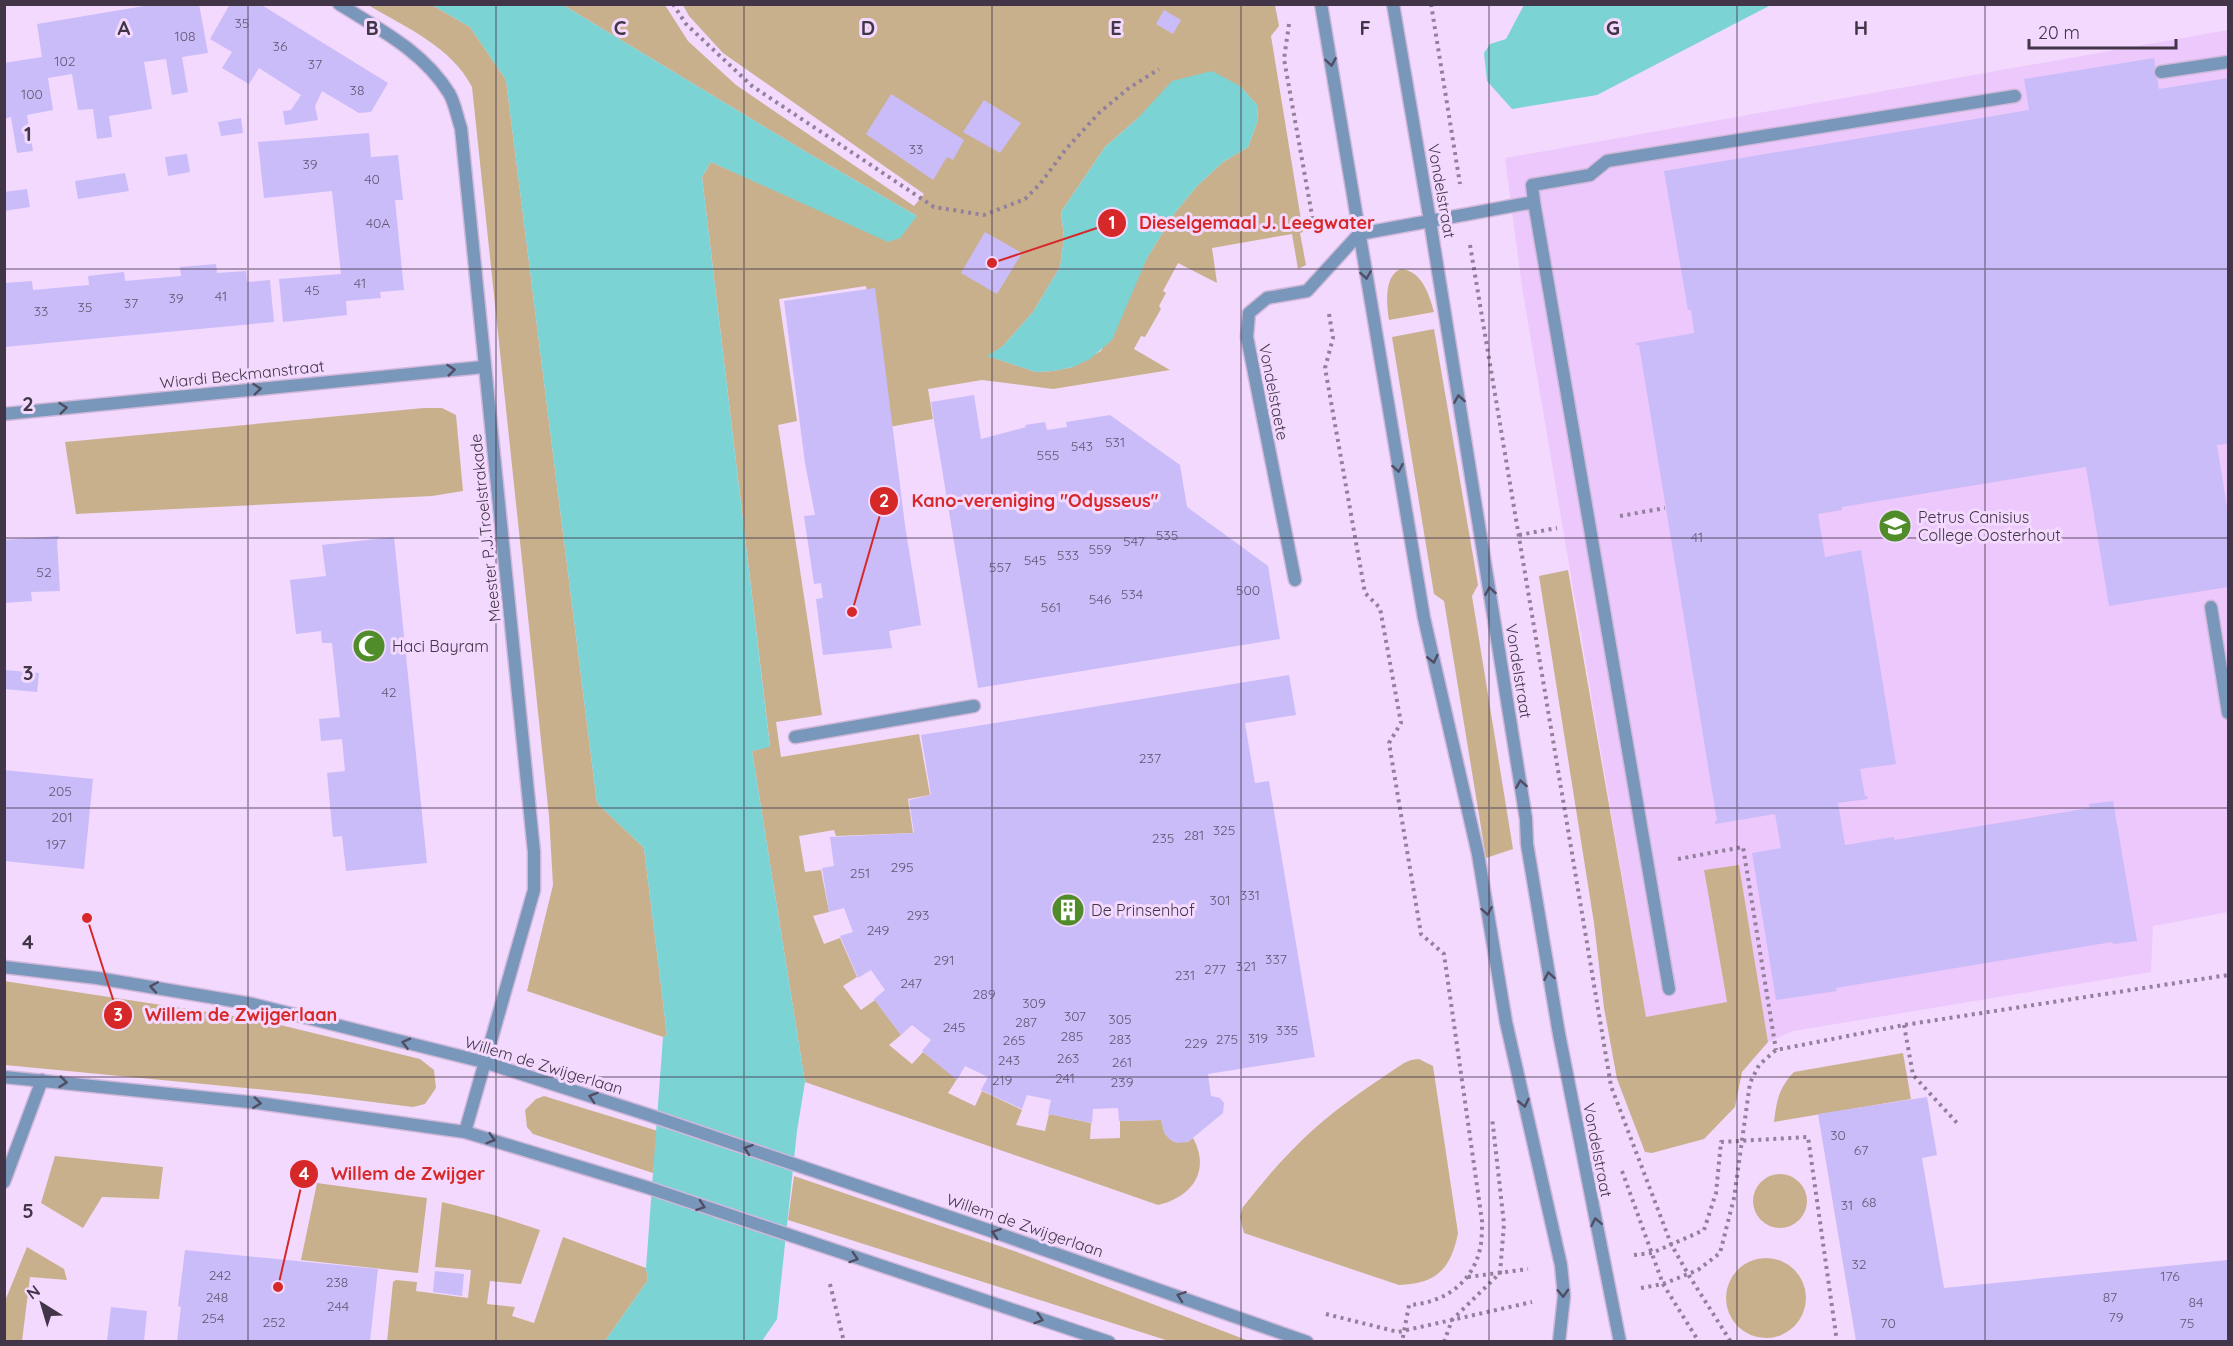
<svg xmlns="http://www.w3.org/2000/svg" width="2233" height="1346" viewBox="0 0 2233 1346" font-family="Quicksand,sans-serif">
<rect width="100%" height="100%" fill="#f3d9fe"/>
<!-- built -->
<path fill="#ecc8fc" d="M2228,30V912L2153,926L2151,972L1793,1031L1768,1042L1739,866L1704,870L1727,1003L1646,1018L1522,287L1505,158Z"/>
<!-- green -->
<g fill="#c9b08d" fill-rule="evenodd">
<path d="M368,5H432L470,27L506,80L597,803L644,848L667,1035L663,1037L527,991L553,885L549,816L472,87C452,47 405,27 368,5Z"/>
<path d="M563,5H665L688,41L736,85L914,206L924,194L723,53L689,16L683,5H1275L1279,26L1271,36L1303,232L1300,233L1306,265L1298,269L1292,234L1212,248L1217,283L1178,263L1163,291L1166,293L1159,306L1161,309L1145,337L1141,336L1134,349L1170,370L1053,389L982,380L928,389L933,419L889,427L866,286L779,299L797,421L778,425L822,715L776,722L781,757L919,734L930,795L908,799L913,833L836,836L834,830L799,836L805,872L821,870L829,912L813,916L824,944L840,938L857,977L843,986L861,1010L875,1000L901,1035L889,1045L912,1064L923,1052L957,1079L948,1093L975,1106L982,1091L1022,1110L1016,1125L1045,1131L1049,1114L1091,1123L1090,1139L1120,1138V1121L1161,1120L1165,1134L1174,1142H1188L1193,1138C1211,1171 1192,1197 1158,1205L805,1082L752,751L770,746L702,177L711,162L790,197L917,216L808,153ZM1240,86L1257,105L1258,120L1248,147L1223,162L1196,187L1174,214L1147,258L1101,351L1073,367L1053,371L1036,372L988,356L1003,346L1033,312L1060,267L1064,237L1061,212L1105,147L1137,119Z"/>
<path d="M1401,269C1422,271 1429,294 1434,312L1389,320C1387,305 1383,276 1401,269Z"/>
<path d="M1434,329L1478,585L1472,596L1513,849L1486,858L1444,601L1434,594L1392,337Z"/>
<path d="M424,408H442L456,415L463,491L432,496L76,514L65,442Z"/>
<path d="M1568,570L1646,1017L1727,1002L1704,870L1739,865L1768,1042L1742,1072L1735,1107L1704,1139L1652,1153L1645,1152L1617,1079L1604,1008L1594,923L1539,576Z"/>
<path d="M4,981L260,1020L420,1059L434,1070L436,1088L425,1104L413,1107L308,1094L5,1065Z"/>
<path d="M1903,1053L1911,1099L1774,1122C1777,1100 1778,1089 1794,1072Z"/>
<path d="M1419,1059L1433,1066L1458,1233C1451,1269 1436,1284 1399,1285L1244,1233L1240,1217L1243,1207C1265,1179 1288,1152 1315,1128C1342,1104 1374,1083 1404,1063L1411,1060Z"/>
<path d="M544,1096L658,1131L653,1173L533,1134L527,1127L525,1110L536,1099Z"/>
<path d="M55,1156L163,1167L159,1199L102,1197L83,1228L41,1203Z"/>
<circle cx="1780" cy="1201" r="27"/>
<path d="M794,1176L1017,1252L1249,1341H1169L788,1220Z"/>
<path d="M317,1183L427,1198L418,1273L301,1260Z"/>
<path d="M442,1202L494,1215L540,1230L521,1284L490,1281L487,1304L515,1307L512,1316L534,1323L563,1237L646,1268L648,1280L605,1341L387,1342L393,1282L396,1280L417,1282L416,1291L468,1298L471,1270L435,1267Z"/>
<path d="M27,1247L64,1269L67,1280L30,1277L22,1341H5V1301Z"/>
<circle cx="1766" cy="1298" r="40"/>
</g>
<!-- water -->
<g fill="#7bd3d3">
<path d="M432,5H563L808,153L917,216L900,238L888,242L711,162L702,177L770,747L752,751L805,1082L797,1131L777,1319L762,1341H605L648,1280L646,1268L663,1037L667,1035L644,848L597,803L506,80L470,27Z"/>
<path d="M1524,5V4L1771,5L1597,95L1512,109L1487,81L1484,53L1490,44L1506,39Z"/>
<path d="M1212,71L1240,86L1257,105L1258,120L1248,147L1223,162L1196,187L1174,214L1147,258L1112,340L1090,359L1073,367L1053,371L1036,372L987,356L1003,346L1033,312L1060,267L1064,237L1061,212L1105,147L1137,119L1172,81Z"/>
</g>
<!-- building -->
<g fill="#cabcf8">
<path d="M156,4H199L208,53L182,57L188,92L172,95L166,59L144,62L152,109L109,116L112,137L97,139L93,109L78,110L72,74L48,78L53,110L27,115L33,151L17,153L11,117L4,119V63L42,57L37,24Z"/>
<path d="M230,4H260L388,83L371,112L359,113L322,91L315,106L318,120L285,125L283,111L291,110L301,95L259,68L249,84L222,68L232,52L210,39Z"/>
<path d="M1164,10L1181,20L1173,34L1156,24Z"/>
<path d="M2154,58L2159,89L2228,78V444L2217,445L2228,513V587L2109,606L2086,467L1842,507V510L1818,514L1825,557L1861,550L1896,764L1860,769L1865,796H1867L1868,799L1838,803L1845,845L1894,837V840L2090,808L2089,804L2113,801L2137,941L2113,944L2112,942L1836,988L1837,991L1776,1000L1752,853L1781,848L1775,814L1715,824V821H1717L1674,557L1639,345H1636V343L1694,333L1691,310H1688L1664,171L2029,110L2024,79Z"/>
<path d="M891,94L964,140L953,160L947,157L933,180L866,134Z"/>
<path d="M984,100L1021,123L1000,153L963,132Z"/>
<path d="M241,118L243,133L221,136L218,122Z"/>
<path d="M369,133L371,157L398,155L403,200H395L404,290L380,292L381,298L346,301L347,315L283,322L279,279L341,274L332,191L264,198L258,142Z"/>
<path d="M187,154L190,172L168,176L165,157Z"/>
<path d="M125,173L129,191L78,199L75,181Z"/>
<path d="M27,189L30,207L4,211V192Z"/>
<path d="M985,232L1022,253L997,294L961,273Z"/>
<path d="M216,264L217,273L246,271L247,282L270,280L274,322L4,347V283L32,281L33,290L89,285L88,276L124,272L125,281L181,276L180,267Z"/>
<path d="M875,288L905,525L921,625L889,631L892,648L823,655L816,599L823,598L821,583L814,584L804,516L815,515L805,463L784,301Z"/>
<path d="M974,395L981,439L1026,427L1025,425L1045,422L1047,430L1067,427L1066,422L1110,415L1180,465L1187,507L1268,566L1280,639L978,688L931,402Z"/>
<path d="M59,536L57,541L60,591L31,592L32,601L4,603V540Z"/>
<path d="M394,537L427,863L346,871L342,836L333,837L327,773L345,771L342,739L321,741L319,719L340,717L332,643H322L321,631L296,634L290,580L326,576L322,545Z"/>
<path d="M4,670L39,673L37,692L4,689Z"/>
<path d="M1289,675L1296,715L1245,723L1255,783L1269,781L1315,1057L1208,1074L1211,1096L1220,1098L1224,1103L1223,1113L1188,1142L1177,1143L1169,1139L1164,1132L1161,1120L1119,1121L1118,1108L1093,1109L1092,1123L1048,1114L1051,1100L1027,1095L1022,1109L981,1090L988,1077L965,1066L957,1080L922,1051L931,1040L912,1025L901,1035L874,999L885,990L871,970L858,978L840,936L853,932L844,908L829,912L822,868L834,866L830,837L914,833L909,800L931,795L921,735Z"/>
<path d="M4,770L93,779L84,869L4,861Z"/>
<path d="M1927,1097L1937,1155L1922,1158L1944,1288L2228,1260V1341H1856L1818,1114Z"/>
<path d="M185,1250L378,1269L370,1341H177L181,1307L178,1306Z"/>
<path d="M435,1271L464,1274L462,1296L433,1292Z"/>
<path d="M111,1307L147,1311L144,1341H107Z"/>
</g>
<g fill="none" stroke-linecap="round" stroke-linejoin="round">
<defs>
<g id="service">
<path d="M2161,72L2228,62"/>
<path d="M1534,202L1532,185L1590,175L1607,161L2015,96"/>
<path d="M1430,221L1534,202L1669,989"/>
<path d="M1295,580L1247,337L1249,313L1267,298L1307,291L1359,234"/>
<path d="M2211,607L2228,713"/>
<path d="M795,737L974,706"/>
</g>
<g id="minor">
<path d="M339,4C379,29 423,51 449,93C455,103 457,117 461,128C483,369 510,610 534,852V890L465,1132"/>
<path d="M4,414L483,367"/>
<path d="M4,1182L42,1080"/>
</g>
<g id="tertiary">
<path d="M1321,4L1424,618L1478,854L1506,1022L1561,1265L1564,1296L1559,1342"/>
<path d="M1393,4L1430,221L1526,819L1527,844L1559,1034L1620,1342"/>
<path d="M1359,234L1430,221"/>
<path d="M4,967L97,978L252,1004L484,1062L649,1115L991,1231L1307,1342"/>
<path d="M4,1077L258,1103L465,1132L646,1187L1109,1342"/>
</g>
</defs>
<!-- service casing -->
<use href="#service" stroke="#d0b8da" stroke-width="15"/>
<!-- minor casing -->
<use href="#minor" stroke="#d0b8da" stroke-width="15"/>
<!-- tertiary casing -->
<use href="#tertiary" stroke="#d0b8da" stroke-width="15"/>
<!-- path -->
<g stroke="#93809b" stroke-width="4" stroke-dasharray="3 4.5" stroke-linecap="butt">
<path d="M673,4L686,24L752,86L934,207L984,215L1025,199L1040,184L1066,149L1100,112L1129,88L1159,69"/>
<path d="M1431,4L1460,184"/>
<path d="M1289,24L1284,59L1315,232"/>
<path d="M1470,245L1611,1086L1671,1244L1688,1274L1731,1342"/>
<path d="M1329,314L1333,338L1325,368L1365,593L1380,608L1401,723L1389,743L1421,934L1444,954L1482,1221C1482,1230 1482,1240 1480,1249C1472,1284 1443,1303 1409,1305L1402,1342"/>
<path d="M1620,516L1665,508"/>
<path d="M1519,535L1557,528"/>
<path d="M1678,859L1743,847L1776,1050"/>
<path d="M1904,1025L1913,1075L1957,1123"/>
<path d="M1622,1171L1663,1284L1699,1342"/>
<path d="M1634,1255L1652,1253L1704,1230L1716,1193L1721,1142L1808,1137L1837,1342"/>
<path d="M1468,1277L1528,1269"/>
<path d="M830,1284L844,1342"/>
<path d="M1641,1288L1663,1284L1698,1270L1720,1253L1734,1198L1750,1083L1759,1065L1776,1050L1904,1025L2228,975"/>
<path d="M1326,1314L1398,1332L1532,1302"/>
<path d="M1444,1342L1452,1320L1500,1273L1504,1224L1492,1117"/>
</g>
<!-- service -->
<use href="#service" stroke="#7996bb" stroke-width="12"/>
<!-- minor -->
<use href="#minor" stroke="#7996bb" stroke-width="12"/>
<!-- tertiary -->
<use href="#tertiary" stroke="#7996bb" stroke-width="12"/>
</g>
<!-- one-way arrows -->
<defs><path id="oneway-chevron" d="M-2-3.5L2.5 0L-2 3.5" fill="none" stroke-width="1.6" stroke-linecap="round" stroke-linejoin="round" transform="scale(1.5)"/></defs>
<g stroke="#504d65">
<use href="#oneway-chevron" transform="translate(1331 62) rotate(81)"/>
<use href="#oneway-chevron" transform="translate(1366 275) rotate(81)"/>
<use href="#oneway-chevron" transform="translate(451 370) rotate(-6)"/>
<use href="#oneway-chevron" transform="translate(257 389) rotate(-6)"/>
<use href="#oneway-chevron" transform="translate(1459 399) rotate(-99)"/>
<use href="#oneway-chevron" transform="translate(63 408) rotate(-6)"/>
<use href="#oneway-chevron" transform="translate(1398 468) rotate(80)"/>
<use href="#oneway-chevron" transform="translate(1490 591) rotate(-99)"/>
<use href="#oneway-chevron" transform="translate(1433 659) rotate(77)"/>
<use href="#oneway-chevron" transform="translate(1521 784) rotate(-99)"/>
<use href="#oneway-chevron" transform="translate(1487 911) rotate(80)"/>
<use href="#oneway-chevron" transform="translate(1549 976) rotate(-100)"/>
<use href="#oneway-chevron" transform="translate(154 987) rotate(-171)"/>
<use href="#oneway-chevron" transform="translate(406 1043) rotate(-166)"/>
<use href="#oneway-chevron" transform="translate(63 1082) rotate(6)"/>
<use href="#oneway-chevron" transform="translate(593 1097) rotate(-162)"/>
<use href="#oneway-chevron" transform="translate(257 1103) rotate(7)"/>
<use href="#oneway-chevron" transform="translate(1524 1103) rotate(77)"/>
<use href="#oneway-chevron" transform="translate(491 1139) rotate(16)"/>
<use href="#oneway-chevron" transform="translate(748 1149) rotate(-161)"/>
<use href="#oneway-chevron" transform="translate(701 1206) rotate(19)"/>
<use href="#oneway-chevron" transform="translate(1596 1222) rotate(-101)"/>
<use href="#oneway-chevron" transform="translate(996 1233) rotate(-161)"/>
<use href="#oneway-chevron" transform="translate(854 1258) rotate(18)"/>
<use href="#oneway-chevron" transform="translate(1563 1293) rotate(88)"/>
<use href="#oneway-chevron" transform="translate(1181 1296) rotate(-161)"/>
<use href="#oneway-chevron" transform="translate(1039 1319) rotate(18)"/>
</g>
<!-- grid -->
<path fill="none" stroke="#423548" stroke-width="1.5" stroke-opacity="0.55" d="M248,4V1342M496,4V1342M744,4V1342M992,4V1342M1241,4V1342M1489,4V1342M1737,4V1342M1985,4V1342M4,269H2228M4,538H2228M4,808H2228M4,1077H2228"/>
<!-- icons -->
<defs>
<symbol id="school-disc" viewBox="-11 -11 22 22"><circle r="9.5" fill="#508c2a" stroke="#f3d9fe"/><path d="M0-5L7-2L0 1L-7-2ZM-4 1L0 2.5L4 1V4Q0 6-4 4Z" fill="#fff"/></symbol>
<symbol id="mosque-disc" viewBox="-11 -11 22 22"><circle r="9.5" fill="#508c2a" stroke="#f3d9fe"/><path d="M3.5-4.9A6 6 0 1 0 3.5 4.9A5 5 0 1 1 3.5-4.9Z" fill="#fff"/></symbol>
<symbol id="building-disc" viewBox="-11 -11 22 22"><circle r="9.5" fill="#508c2a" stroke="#f3d9fe"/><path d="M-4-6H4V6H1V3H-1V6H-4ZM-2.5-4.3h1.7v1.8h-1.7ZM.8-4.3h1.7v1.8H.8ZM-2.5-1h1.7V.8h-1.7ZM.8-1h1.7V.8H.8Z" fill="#fff"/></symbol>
</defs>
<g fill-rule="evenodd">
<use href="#school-disc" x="1876" y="507" width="38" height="38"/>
<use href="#mosque-disc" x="350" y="627" width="38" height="38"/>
<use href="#building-disc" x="1049" y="891" width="38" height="38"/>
</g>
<g text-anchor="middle" stroke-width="6" stroke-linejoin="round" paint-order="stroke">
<!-- number labels -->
<g font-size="14" fill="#645774">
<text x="242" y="28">35</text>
<text x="185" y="41">108</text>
<text x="280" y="51">36</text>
<text x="65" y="66">102</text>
<text x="315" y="69">37</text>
<text x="357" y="95">38</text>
<text x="32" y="99">100</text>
<text x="916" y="154">33</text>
<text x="310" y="169">39</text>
<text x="372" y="184">40</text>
<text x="378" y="228">40A</text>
<text x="360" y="288">41</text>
<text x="312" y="295">45</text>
<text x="221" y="301">41</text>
<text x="176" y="303">39</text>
<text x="131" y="308">37</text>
<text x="85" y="312">35</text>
<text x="41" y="316">33</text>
<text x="1115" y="447">531</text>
<text x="1082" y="451">543</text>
<text x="1048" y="460">555</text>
<text x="1167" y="540">535</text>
<text x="1697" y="542">41</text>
<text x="1134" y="546">547</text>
<text x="1100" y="554">559</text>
<text x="1068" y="560">533</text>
<text x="1035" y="565">545</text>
<text x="1000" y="572">557</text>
<text x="44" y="577">52</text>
<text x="1248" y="595">500</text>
<text x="1132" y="599">534</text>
<text x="1100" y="604">546</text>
<text x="1051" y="612">561</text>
<text x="389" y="697">42</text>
<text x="1150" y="763">237</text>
<text x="60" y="796">205</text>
<text x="62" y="822">201</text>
<text x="1224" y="835">325</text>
<text x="1194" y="840">281</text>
<text x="1163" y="843">235</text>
<text x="56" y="849">197</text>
<text x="902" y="872">295</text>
<text x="860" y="878">251</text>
<text x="1250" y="900">331</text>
<text x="1220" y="905">301</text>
<text x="918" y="920">293</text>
<text x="878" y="935">249</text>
<text x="1276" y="964">337</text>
<text x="944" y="965">291</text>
<text x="1246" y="971">321</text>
<text x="1215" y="974">277</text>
<text x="1185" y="980">231</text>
<text x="911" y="988">247</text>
<text x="984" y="999">289</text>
<text x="1034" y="1008">309</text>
<text x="1075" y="1021">307</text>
<text x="1120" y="1024">305</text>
<text x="1026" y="1027">287</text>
<text x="954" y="1032">245</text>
<text x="1287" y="1035">335</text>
<text x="1072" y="1041">285</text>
<text x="1258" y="1043">319</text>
<text x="1120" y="1044">283</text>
<text x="1227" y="1044">275</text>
<text x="1014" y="1045">265</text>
<text x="1196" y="1048">229</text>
<text x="1068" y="1063">263</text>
<text x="1009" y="1065">243</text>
<text x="1122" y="1067">261</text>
<text x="1065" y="1083">241</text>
<text x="1002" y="1085">219</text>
<text x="1122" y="1087">239</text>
<text x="1838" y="1140">30</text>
<text x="1861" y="1155">67</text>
<text x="1869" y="1207">68</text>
<text x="1847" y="1210">31</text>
<text x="1859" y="1269">32</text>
<text x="220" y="1280">242</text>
<text x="2170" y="1281">176</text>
<text x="337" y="1287">238</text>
<text x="217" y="1302">248</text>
<text x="2110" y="1302">87</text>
<text x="2196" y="1307">84</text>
<text x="338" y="1311">244</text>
<text x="2116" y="1322">79</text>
<text x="213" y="1323">254</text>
<text x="274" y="1327">252</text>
<text x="1888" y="1328">70</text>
<text x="2187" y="1328">75</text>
</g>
<!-- street labels -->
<g font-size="16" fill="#423548" stroke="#f3d9fe">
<text transform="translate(1442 191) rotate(80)" y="6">Vondelstraat</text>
<text transform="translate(242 374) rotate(-6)" y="6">Wiardi Beckmanstraat</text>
<text transform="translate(1274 392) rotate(79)" y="6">Vondelstaete</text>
<text transform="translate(485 528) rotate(-96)" y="6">Meester P.J.Troelstrakade</text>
<text transform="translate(1519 671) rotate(81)" y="6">Vondelstraat</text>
<text transform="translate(544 1065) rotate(17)" y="6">Willem de Zwijgerlaan</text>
<text transform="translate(1598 1150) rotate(79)" y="6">Vondelstraat</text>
<text transform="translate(1025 1225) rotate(19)" y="6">Willem de Zwijgerlaan</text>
</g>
<!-- poi labels -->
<g font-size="16" fill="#423548" stroke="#f3d9fe" text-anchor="start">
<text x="1918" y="523">Petrus Canisius<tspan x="1918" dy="18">College Oosterhout</tspan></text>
<text x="392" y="652">Haci Bayram</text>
<text x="1091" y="916">De Prinsenhof</text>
</g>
</g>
<g font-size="20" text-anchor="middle" font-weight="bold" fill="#423548" stroke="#f3d9fe" stroke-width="6" stroke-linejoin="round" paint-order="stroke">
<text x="124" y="35">A</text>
<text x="372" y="35">B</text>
<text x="620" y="35">C</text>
<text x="868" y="35">D</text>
<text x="1116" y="35">E</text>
<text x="1365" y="35">F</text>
<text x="1613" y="35">G</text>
<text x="1861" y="35">H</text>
<text x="28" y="141">1</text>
<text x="28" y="411">2</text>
<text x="28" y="680">3</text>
<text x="28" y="949">4</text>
<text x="28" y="1218">5</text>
</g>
<!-- callouts -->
<path fill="none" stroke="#d62828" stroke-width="2" d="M992 263L1112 223M852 612L884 501M87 918L118 1015M278 1287L304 1174"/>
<g fill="#d62828" stroke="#f3d9fe" stroke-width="2">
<circle cx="992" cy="263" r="6"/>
<circle cx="852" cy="612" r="6"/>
<circle cx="87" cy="918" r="6"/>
<circle cx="278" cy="1287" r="6"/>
<circle cx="1112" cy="223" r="15"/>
<circle cx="884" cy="501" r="15"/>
<circle cx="118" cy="1015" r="15"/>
<circle cx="304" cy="1174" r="15"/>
</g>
<g font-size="18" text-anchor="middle" font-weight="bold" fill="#fff">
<text x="1112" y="229">1</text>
<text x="884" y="507">2</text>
<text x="118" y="1021">3</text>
<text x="304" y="1180">4</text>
</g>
<g font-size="18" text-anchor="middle" font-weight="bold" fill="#d62828" stroke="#f3d9fe" stroke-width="6" stroke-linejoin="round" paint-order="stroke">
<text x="1257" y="229">Dieselgemaal J. Leegwater</text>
<text x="1035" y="507">Kano-vereniging "Odysseus"</text>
<text x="241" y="1021">Willem de Zwijgerlaan</text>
<text x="408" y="1180">Willem de Zwijger</text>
</g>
<!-- border -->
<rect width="2233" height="1346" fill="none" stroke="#423548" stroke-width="12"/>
<!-- north arrow -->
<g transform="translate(42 1304) rotate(323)" stroke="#f3d9fe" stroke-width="4.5" paint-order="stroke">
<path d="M0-4.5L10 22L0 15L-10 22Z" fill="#423548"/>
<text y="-9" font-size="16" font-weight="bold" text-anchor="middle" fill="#423548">N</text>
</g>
<!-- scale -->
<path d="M2029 39v9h147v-9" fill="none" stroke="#423548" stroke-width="3"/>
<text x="2038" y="39" font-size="18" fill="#423548" stroke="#f3d9fe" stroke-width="4.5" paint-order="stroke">20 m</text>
</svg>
